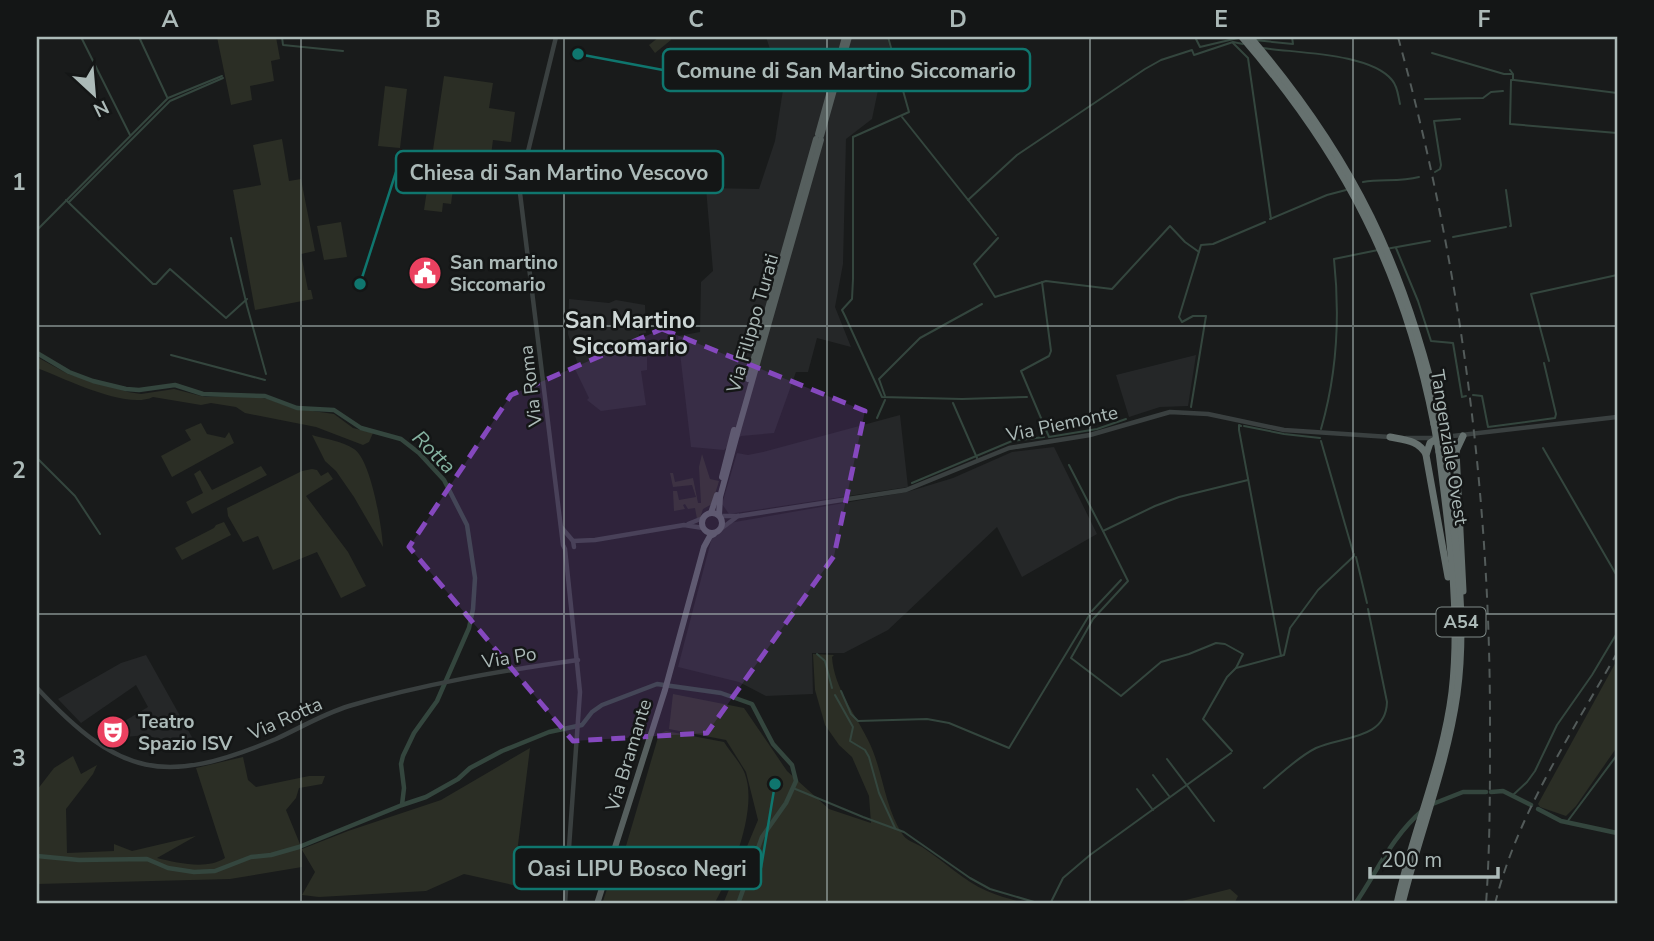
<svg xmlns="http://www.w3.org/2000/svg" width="1654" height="941" viewBox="0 0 1654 941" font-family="'Nunito Sans',sans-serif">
<rect width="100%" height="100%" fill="#191b1b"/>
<!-- built -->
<g fill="#252728">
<path d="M766,37H887L895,67L882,71L872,119L846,139L843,264L835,307L851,347L817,338L808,372H796L774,433L741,436L724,450L691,447L678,336L700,332L701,282L713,271L706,188L759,189L775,141L785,77L775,64Z"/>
<path d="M569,299L609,303L616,300L645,305L646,333L639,334L638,348L647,350V370L641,371L646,405L601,411L587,400L589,398L574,367L578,365L568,334Z"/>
<path d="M1196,355L1188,406L1160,407L1129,417L1116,375Z"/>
<path d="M900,415L908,487L729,514L722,504L737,453L748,455L763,452Z"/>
<path d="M1054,447L1097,534L1022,577L997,527L888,630L844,653H812L813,694L766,696L739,682L678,667L712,537L720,533L729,523L907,492L953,478L1012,452Z"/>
<path d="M146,655L193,739L176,747L147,735L124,737L118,725L148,707L136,685L81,723L58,699L121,663Z"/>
</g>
<!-- green -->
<g fill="#2b2e25">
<path d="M217,37H276L280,59L271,61L274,81L250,86L252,100L231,105Z"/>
<path d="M659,37H669L671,40L655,53L649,45Z"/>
<path d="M444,76L493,83L489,108L515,112L511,142L493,140L488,178L455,174L451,204L443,203L442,212L424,210Z"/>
<path d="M385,86L407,89L400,148L378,146Z"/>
<path d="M282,139L289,181L301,179L315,251L301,254L308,290H311L313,299L255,310L233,190L261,185L253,145Z"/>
<path d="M341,222L347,257L324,260L317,226Z"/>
<path d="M37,357L68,374L128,392L141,394L174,389L205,397L249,396L268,399L292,408L334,414L353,428L373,433L369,442L363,445L316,427L245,413L236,407L211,403L201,405L153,397C126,410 64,378 37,368Z"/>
<path d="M201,423L207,434L225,438L229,432L234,443L172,477L161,456L191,440L185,430Z"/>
<path d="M312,435C325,439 342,441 354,449C371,460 382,527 383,547L354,497L336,471L325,461Z"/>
<path d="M702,454L710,479L719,481L712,504L703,509L700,518L697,519L695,508L688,509L685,504L683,505L685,509L674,511L673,491H677L679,500L696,497L692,485L673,487L670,473H673L675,482L693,478L698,503H701L699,467Z"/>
<path d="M261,466L267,475L192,514L186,502L203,493L194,474L200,470L212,490Z"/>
<path d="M312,469L317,470L321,476L328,472L333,479L306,496L348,552L366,586L341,598L317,552L273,570L258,536L243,542L228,516L227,508L302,471Z"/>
<path d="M224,522L231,535L182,560L175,548L214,528L216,525Z"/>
<path d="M813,654L834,655L832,657C834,688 855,713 868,740C883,769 884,807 903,835C908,842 919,844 925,849C946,863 964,881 987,891C1000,897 1015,900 1028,904H723L758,820L746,772L726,740L669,729L673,694L744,708L787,771L829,809L871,823L869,796L852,757L839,745L825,725L815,690Z"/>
<path d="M1617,660V747L1576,806L1566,816L1540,807L1538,804Z"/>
<path d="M666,731L724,742C730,752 741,763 745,774C758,809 732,874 714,904H602L608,886C625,884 642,873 637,854L626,846L659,734Z"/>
<path d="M530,748L513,885L464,874L426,891L319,897L302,895L315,872L302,850V867L230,879L37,884V790L54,768L73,756L81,774L97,765L93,774L66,809L67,853L114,851V844L132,851L196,836L157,858C178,863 207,870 225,858L196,768L243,757L248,780L256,787L309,776H325L322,784L299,788L296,798L286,810L302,849L348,831L441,800Z"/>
<path d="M1230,889L1238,896L1234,904H1170Z"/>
</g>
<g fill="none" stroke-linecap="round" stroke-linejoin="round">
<!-- stream -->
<g stroke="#34463e" stroke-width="2">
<path d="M81,37L130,135"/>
<path d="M139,37L167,97"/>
<path d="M282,37L283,45L343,51"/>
<path d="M888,37L909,112L853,137V279L852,299L842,310L845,316L882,397L962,399L1027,397"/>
<path d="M1195,37L1200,47L1238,38"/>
<path d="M1254,40L1293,44L1292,37"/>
<path d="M1233,43L1248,58L1271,219"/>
<path d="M1263,48C1296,53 1370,53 1392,80C1398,87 1398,96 1400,104"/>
<path d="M1432,53L1504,74H1512"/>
<path d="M1510,70L1513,74V80H1511L1510,124L1617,133"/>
<path d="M1514,80L1617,93"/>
<path d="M1425,99L1483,98L1491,92L1503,91"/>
<path d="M902,117L996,235"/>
<path d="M1435,172L1440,169L1441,165L1434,121L1460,119"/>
<path d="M1363,182C1382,179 1400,182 1419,177"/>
<path d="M1506,190L1511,226H1510"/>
<path d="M66,200L153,284H156L170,269L226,318L247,299"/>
<path d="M968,200L1017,155L1145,69L1161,60L1192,50L1194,55L1233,42L1243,44"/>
<path d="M69,202L170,101L223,78"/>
<path d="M1270,219L1327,195L1346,190"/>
<path d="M37,230L168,98L222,76"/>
<path d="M1453,237L1506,227"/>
<path d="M231,238L247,306L266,374"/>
<path d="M998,238L974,264L995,297L1046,281L1112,289L1170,226L1185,242L1199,252"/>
<path d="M1396,248L1418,301L1431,341L1453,343L1462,397L1466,396"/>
<path d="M1386,249L1430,241"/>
<path d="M1042,282L1051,351L1049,356L1021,371L1049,437L1097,429L1126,419"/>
<path d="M171,355L265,380"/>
<path d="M1549,361L1531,294L1617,275"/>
<path d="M1473,395L1482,396L1488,427L1555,418L1556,414L1544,363"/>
<path d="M885,396L879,379L920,338L982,304"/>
<path d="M953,403L977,458"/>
<path d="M1191,407L1206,316H1193L1182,322L1179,317L1201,245L1213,244L1265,222"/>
<path d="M877,418L885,400"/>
<path d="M1241,426L1239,425V430L1281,656"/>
<path d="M1244,426L1284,434L1320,438"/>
<path d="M1321,429C1337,374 1340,316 1334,259L1378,250"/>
<path d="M1321,441L1353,552"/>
<path d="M1543,448L1617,576"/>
<path d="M37,458L75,496L100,534"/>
<path d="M1069,465L1103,531"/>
<path d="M912,483L1012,441L1044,437"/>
<path d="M1356,557L1367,603"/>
<path d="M1092,611L1121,580"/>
<path d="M817,654L825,661L832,688"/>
<path d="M1236,668L1243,654L1225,644L1216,643L1189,654L1161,662L1121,696L1071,658L1093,619L1128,581L1103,531L1155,506L1179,497L1248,480"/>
<path d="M841,691L851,714L858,721L927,719L949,723L1009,748L1090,614"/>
<path d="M835,695L853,727L850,741L865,750L869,757L879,793L895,828"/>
<path d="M1232,751L1203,719L1227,677L1236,668L1284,655L1290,628L1318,590L1354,556V554"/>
<path d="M1167,759L1214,821"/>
<path d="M1153,775L1169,796"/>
<path d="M793,788L863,817L904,832L970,878L990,889L1041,904"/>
<path d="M1264,788C1280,775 1296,758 1316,748C1342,736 1386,740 1387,702L1368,609"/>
<path d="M1137,789L1153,810"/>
<path d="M1512,796L1527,782L1535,771L1557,725L1592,675L1617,633"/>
<path d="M1567,822L1617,755"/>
<path d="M1050,904L1063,878L1090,855L1231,753"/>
</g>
<!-- canal -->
<g stroke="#34463e" stroke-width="4.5">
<path d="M37,353L69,372L93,381L126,389L139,390L175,385L203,394L265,396L297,408L334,410L361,428L401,439L419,453L444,480L467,525L475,578L473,609L469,628L437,701L414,733L403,756L401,764L404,788L402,805"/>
<path d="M1491,792L1503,791L1531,805"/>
<path d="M1430,805L1463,792H1486"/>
<path d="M1538,809L1561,821L1617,833"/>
<path d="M37,856L79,860L147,859L168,868L194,872L215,871L251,857L271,855L299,847L402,805L426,797L458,779L470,768L502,751L549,732L582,725L592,712L602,705L657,684L721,693L752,704L773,744L792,765L796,781L786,803L762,837L738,904"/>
<path d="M1355,904C1377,872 1392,836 1423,810"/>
</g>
<!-- minor -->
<g stroke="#3a4040" stroke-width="4.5">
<path d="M556,37L522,176L520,193L563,545L565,549L580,692L565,904"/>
<path d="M1444,437L1617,417"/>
<path d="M1406,438H1436"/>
<path d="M720,516H739L906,490L1009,448L1090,435L1170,412L1208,414L1284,430L1390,437"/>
<path d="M688,524L703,518"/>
<path d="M562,528L573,541L574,547"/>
<path d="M722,528L738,516"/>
<path d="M573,541L595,540L684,525L703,528"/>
<path d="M37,688C120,777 164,786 276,739C300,728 323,714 349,706C423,684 500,671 578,660"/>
</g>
<!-- major -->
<g stroke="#565f5e" stroke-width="6">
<path d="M818,134L845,37"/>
<path d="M821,136L849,37"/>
<path d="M748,379L816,139"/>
<path d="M722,477L734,430"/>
<circle cx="712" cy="523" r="10"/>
<path d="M711,513L717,495"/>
<path d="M719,515L720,497L739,427L821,140"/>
<path d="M597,904L665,690L704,547L710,536L714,534"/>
</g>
<!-- highway -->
<g stroke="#66716f" stroke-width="7">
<path d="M1242,37C1344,155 1404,271 1434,424"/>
<path d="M1250,37C1354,159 1405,266 1441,423"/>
<path d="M1463,436L1456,451L1463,591"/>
<path d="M1390,437C1405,440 1418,440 1426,454"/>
<path d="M1446,437L1456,451"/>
<path d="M1438,438L1430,443L1426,455L1448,577"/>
<path d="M1397,904C1412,833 1443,765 1452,692C1461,612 1449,531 1439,452"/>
<path d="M1402,904C1419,834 1447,765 1457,694C1468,613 1454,530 1444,450"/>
</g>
<!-- rail -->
<g stroke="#535b5a" stroke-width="2" stroke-dasharray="9 7" stroke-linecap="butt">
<path d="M1398,37C1461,264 1491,499 1490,735C1490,791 1490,848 1486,904"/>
<path d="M1495,904C1517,814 1572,733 1617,653"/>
</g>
<!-- highway-bridge -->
<g stroke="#66716f" stroke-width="7">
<path d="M1441,423L1444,450"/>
<path d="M1434,424L1439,452"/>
</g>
</g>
<!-- marked area -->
<path fill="#8548be" fill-opacity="0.2" stroke="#8548be" stroke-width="5" stroke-dasharray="14 9" stroke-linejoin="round" d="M662,329L865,411L834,556L707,733L573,741L409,547L511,395Z"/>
<!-- grid -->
<path fill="none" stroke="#acbab8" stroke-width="2" stroke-opacity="0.55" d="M301,37V904M564,37V904M827,37V904M1090,37V904M1353,37V904M37,326H1617M37,614H1617"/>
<!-- icons -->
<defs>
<symbol id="civic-disc" viewBox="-11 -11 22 22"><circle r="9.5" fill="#eb4160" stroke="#141616"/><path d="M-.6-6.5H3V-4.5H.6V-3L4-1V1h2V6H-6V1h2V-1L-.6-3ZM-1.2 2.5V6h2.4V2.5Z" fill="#fff"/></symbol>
<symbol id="theatre-disc" viewBox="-11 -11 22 22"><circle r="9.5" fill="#eb4160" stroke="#141616"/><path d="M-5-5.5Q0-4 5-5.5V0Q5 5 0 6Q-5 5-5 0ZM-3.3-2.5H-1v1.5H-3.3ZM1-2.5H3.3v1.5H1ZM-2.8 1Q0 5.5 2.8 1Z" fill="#fff"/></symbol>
</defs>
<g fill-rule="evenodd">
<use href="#civic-disc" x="406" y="254" width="38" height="38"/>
<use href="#theatre-disc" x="94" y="713" width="38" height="38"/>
</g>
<g text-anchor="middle" stroke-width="5" stroke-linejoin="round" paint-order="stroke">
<!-- shield labels -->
<rect fill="#141616" stroke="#7e8987" stroke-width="2" x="1436.5" y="607.5" width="49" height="29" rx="5"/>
<g font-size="18" font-weight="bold" fill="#acbab8">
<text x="1461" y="628">A54</text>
</g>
<!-- poi labels -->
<g font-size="19" font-weight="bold" fill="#acbab8" stroke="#141616" text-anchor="start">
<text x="450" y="269">San martino<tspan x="450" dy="22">Siccomario</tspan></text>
<text x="138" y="728">Teatro<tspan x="138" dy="22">Spazio ISV</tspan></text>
</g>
<!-- street labels -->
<g font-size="19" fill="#acbab8" stroke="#141616">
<text transform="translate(752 323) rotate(-74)" y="7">Via Filippo Turati</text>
<text transform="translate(530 386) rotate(-97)" y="7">Via Roma</text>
<text transform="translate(1062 423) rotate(-12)" y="7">Via Piemonte</text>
<text transform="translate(1450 447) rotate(81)" y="7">Tangenziale Ovest</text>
<text transform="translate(509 657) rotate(-9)" y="7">Via Po</text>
<text transform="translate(285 718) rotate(-24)" y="7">Via Rotta</text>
<text transform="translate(628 755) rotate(-73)" y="7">Via Bramante</text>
</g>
<!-- water labels -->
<g font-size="21" font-style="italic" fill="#85b3a1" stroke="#141616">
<text transform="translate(434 452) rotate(45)" y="7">Rotta</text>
</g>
<!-- quarter labels -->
<g font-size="23" font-weight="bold" fill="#cdd6d5" stroke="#141616">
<text x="630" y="328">San Martino<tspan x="630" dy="26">Siccomario</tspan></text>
</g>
</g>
<!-- callouts -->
<path fill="none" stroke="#0f766e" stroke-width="2.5" d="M578 54L663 70M360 284L396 172M775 784L761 868"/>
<g fill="#0f766e" stroke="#141616" stroke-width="2.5">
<circle cx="578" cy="54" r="7"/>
<circle cx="360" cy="284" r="7"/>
<circle cx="775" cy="784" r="7"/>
</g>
<g fill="#141616" stroke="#0f766e" stroke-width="2.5">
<rect x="663" y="49" width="367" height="42" rx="7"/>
<rect x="396" y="151" width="327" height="42" rx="7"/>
<rect x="514" y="847" width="247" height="42" rx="7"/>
</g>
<g font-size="21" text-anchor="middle" font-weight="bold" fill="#acbab8">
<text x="846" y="78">Comune di San Martino Siccomario</text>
<text x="559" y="180">Chiesa di San Martino Vescovo</text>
<text x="637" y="876">Oasi LIPU Bosco Negri</text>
</g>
<!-- border -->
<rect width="1654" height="941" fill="none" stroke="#141616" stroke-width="77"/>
<!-- north arrow -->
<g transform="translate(94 94) rotate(154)" stroke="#141616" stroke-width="5" paint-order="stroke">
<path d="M0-5L12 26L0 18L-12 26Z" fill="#acbab8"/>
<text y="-10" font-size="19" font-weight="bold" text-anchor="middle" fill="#acbab8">N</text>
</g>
<!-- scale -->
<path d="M1370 867v10h128v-10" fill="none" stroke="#acbab8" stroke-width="3.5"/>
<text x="1381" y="867" font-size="21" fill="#acbab8" stroke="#141616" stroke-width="5" paint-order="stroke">200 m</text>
<rect x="38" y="38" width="1578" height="864" fill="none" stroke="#acbab8" stroke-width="2.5"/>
<g font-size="23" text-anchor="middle" font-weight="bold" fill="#acbab8">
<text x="170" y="27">A</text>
<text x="433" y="27">B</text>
<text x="696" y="27">C</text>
<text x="958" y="27">D</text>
<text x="1221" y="27">E</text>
<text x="1484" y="27">F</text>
<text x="19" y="190">1</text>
<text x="19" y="478">2</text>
<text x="19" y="766">3</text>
</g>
</svg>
